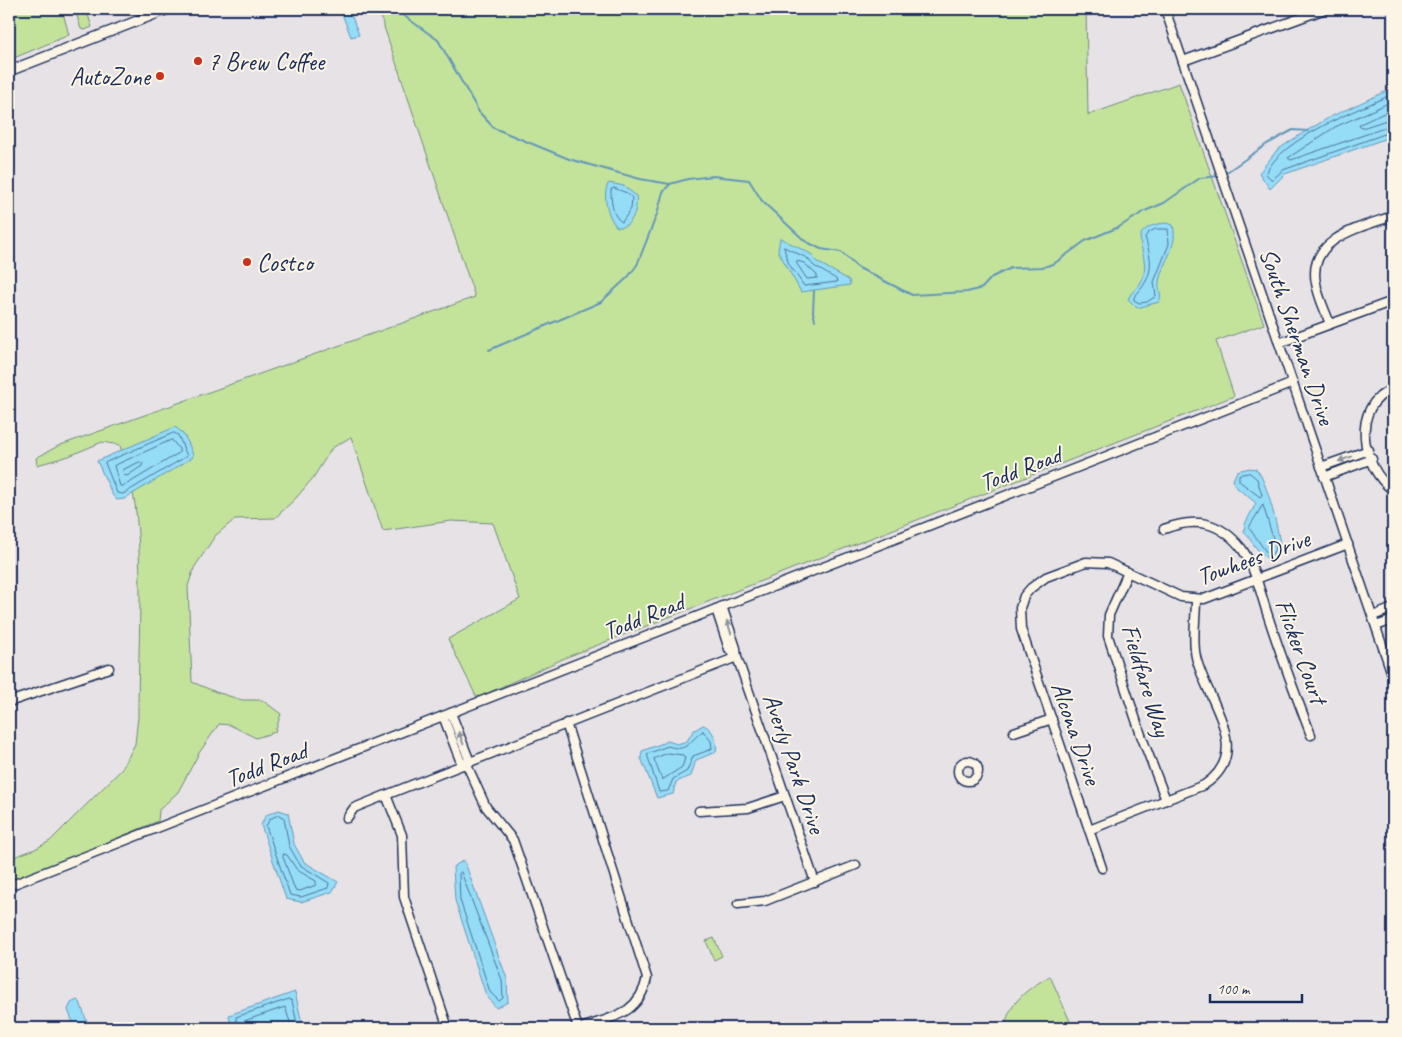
<svg xmlns="http://www.w3.org/2000/svg" width="1402" height="1037" viewBox="0 0 1402 1037" font-family="Caveat,sans-serif">
<rect width="100%" height="100%" fill="#e7e2e6"/>
<filter id="ink" filterUnits="userSpaceOnUse"><feTurbulence type="fractalNoise" baseFrequency=".02" numOctaves="2"/><feDisplacementMap in="SourceGraphic" scale="10" xChannelSelector="R" yChannelSelector="G"/><feConvolveMatrix kernelMatrix="1 2 1 2 8 2 1 2 1" color-interpolation-filters="sRGB"/></filter>
<g filter="url(#ink)">
<!-- green -->
<g fill="#c3e39b" stroke="#6f897c">
<path d="M9,9H62L69,35L9,60Z"/>
<path d="M75,9H86L92,27L85,30L81,29Z"/>
<path d="M378,9H1086L1088,115L1179,83L1264,324L1216,341L1234,396L567,657L477,698L448,639L520,599L493,523L451,521L383,531L351,437L332,448L313,478L296,498L275,518L235,519L215,536L194,568L188,586L192,682L216,692L242,700H262L281,714L275,732L256,738L230,725L219,724L199,753L178,792L159,810L158,821L9,884V859L35,849L50,841L122,769L135,744L138,717C138,646 144,573 135,504C132,486 124,464 120,445L102,442L69,456L37,465L36,458L58,446L475,297Z"/>
<path d="M714,938L722,956L714,960L706,941Z"/>
<path d="M1050,976L1073,1028H1005C1008,1002 1029,988 1050,976Z"/>
</g>
<!-- water -->
<g fill="#95dcf7" stroke="#6497ba">
<path d="M340,9H349L359,35L351,37Z"/>
<path d="M1393,88V136L1285,174L1270,189L1259,173L1277,150L1303,133L1330,117Z"/>
<path d="M609,183L624,186L636,196C638,207 633,229 617,227C608,219 601,192 609,183Z"/>
<path d="M1167,223L1173,225C1179,249 1161,262 1159,283C1158,291 1163,294 1159,302L1137,308L1128,299C1131,291 1139,288 1142,280C1149,263 1140,252 1140,236C1146,225 1156,224 1167,223Z"/>
<path d="M780,238L811,254L817,262L849,280L850,285L801,292L778,251Z"/>
<path d="M175,427C185,433 189,444 193,455L192,458L124,499L117,500L113,496L97,461Z"/>
<path d="M1250,468L1256,469C1267,479 1280,536 1281,552C1270,574 1251,540 1244,531L1245,524L1256,503L1236,487L1233,480L1237,471Z"/>
<path d="M703,725C713,728 718,742 716,752L696,760L691,776L676,782L673,794L657,798L641,758L642,751L668,741L677,744L687,741L693,731Z"/>
<path d="M279,810L288,813L294,844L304,862L338,882L332,892L301,902L286,899L261,825L266,815Z"/>
<path d="M464,860L507,979L508,1002L496,1008L486,995L455,900L453,867Z"/>
<path d="M295,992L303,1028H238L231,1026L229,1015Z"/>
<path d="M77,1000L80,1002L89,1028H75L68,1010L71,1003Z"/>
</g>
<g fill="none" stroke-linecap="round" stroke-linejoin="round">
<!-- shore -->
<g stroke="#4c749b" stroke-width="1">
<path d="M1393,94C1360,109 1279,139 1266,174L1272,180L1283,170L1393,131"/>
<path d="M1393,101L1335,127L1288,158L1291,160L1393,125"/>
<path d="M1393,109L1360,124L1359,126L1362,128L1393,118"/>
<path d="M614,188L627,193L632,198L631,209L622,222C612,217 611,200 611,190Z"/>
<path d="M1156,229H1168L1169,244L1154,282L1156,296L1147,302L1139,303L1134,300V297C1154,276 1153,263 1145,237L1148,233Z"/>
<path d="M784,247L807,258L814,266L836,279L837,282L804,286L789,264Z"/>
<path d="M797,261L804,263L817,275V278L807,279L797,264Z"/>
<path d="M174,433L178,435L187,456L123,494L117,493L105,463Z"/>
<path d="M172,440L179,449V453L124,486H120L114,466Z"/>
<path d="M140,462L143,463L142,466L127,476L124,475L123,470Z"/>
<path d="M1250,473L1257,479L1262,495L1260,497L1239,481V475Z"/>
<path d="M1263,505L1276,548L1272,554L1267,553L1249,528Z"/>
<path d="M703,731L711,741L712,749L693,756L687,771L673,779L668,791L659,792L647,754L668,746C689,753 688,741 703,731Z"/>
<path d="M668,753L683,755L685,758L682,767L662,780L654,759Z"/>
<path d="M279,815L284,818L289,846L300,865L329,883L328,888L301,897L290,895L266,826L270,819Z"/>
<path d="M284,854L287,855L297,870L316,881V885L300,891L295,890L283,857Z"/>
<path d="M461,872L502,980L503,998L499,1001L490,992L460,900L459,874Z"/>
<path d="M237,1028L236,1017L289,999L292,1001L298,1028"/>
<path d="M244,1028V1021L285,1007L292,1028"/>
</g>
<!-- stream -->
<g stroke="#6497ba" stroke-width="2">
<path d="M387,9L397,11L438,40L479,112L494,128L569,159L640,179L670,184"/>
<path d="M1224,174L1267,144L1293,130L1308,131"/>
<path d="M814,291L813,312L815,320"/>
<path d="M489,350L601,302L628,277L637,265L657,214L663,192L670,184L688,179L713,176L749,180L762,201L805,241L821,249L841,252L857,267L912,295L967,292L982,288L992,277L1011,268L1044,267L1055,263L1085,241L1119,227L1145,211L1164,203L1200,178L1219,176"/>
</g>
<defs>
<g id="minor">
<path d="M1165,9L1393,677"/>
<path d="M1183,61L1325,9"/>
<path d="M1330,324C1325,310 1318,297 1316,283C1307,238 1362,227 1393,216"/>
<path d="M1279,343L1393,301"/>
<path d="M1393,389C1350,405 1361,468 1393,490"/>
<path d="M1321,467L1369,450"/>
<path d="M1324,477L1372,459"/>
<path d="M1164,529C1195,517 1220,521 1242,549C1255,567 1261,595 1268,616C1281,656 1296,696 1311,735"/>
<path d="M1128,572L1109,615L1108,636L1141,735L1166,800"/>
<path d="M716,609L729,649L737,657L736,648L722,606"/>
<path d="M1373,616L1393,608"/>
<path d="M1376,626L1393,620"/>
<path d="M9,702L109,668"/>
<path d="M451,713L470,762"/>
<path d="M443,716L462,765"/>
<path d="M566,723L647,978C639,1015 612,1017 581,1028"/>
<path d="M1014,732L1052,719"/>
<circle cx="968" cy="771" r="10"/>
<path d="M466,763L486,807L513,840L578,1028"/>
<path d="M386,795L737,657L815,882"/>
<path d="M699,811L748,808L785,796"/>
<path d="M347,818L354,808L386,795L402,835L404,897L448,1028"/>
<path d="M1089,830L1204,785C1255,752 1206,700 1196,657C1192,640 1196,618 1196,599"/>
<path d="M1102,868L1021,629L1020,608L1024,596L1031,588L1046,577L1086,562L1108,563L1181,597L1204,599L1348,544"/>
<path d="M9,886L1293,383"/>
<path d="M738,904L765,901L856,865"/>
</g>
<path id="major" d="M9,71L168,9"/>
</defs>
<!-- minor casing -->
<use href="#minor" stroke="#1b2f5e" stroke-width="11"/>
<!-- major casing -->
<use href="#major" stroke="#1b2f5e" stroke-width="12"/>
<!-- minor -->
<use href="#minor" stroke="#fcf5e5" stroke-width="8"/>
<!-- major -->
<use href="#major" stroke="#fcf5e5" stroke-width="9"/>
</g>
<!-- one-way arrows -->
<defs><path id="oneway-solid" d="M-6-.8H1V-3.2L6.5 0L1 3.2V.8H-6Z" transform="scale(1.25)"/></defs>
<g fill="#8c92a2">
<use href="#oneway-solid" transform="translate(1345 459) rotate(161)"/>
<use href="#oneway-solid" transform="translate(729 627) rotate(-108)"/>
<use href="#oneway-solid" transform="translate(461 738) rotate(-111)"/>
</g>
</g>
<!-- markers -->
<g fill="#c8321e" stroke="#fcf5e5" stroke-width="2">
<circle cx="198" cy="61" r="5"/>
<circle cx="160" cy="76" r="5"/>
<circle cx="247" cy="262" r="5"/>
</g>
<g text-anchor="middle" stroke-width="4" stroke-linejoin="round" paint-order="stroke">
<!-- poi labels -->
<g font-size="25" fill="#1b2f5e" stroke="#fcf5e5" text-anchor="start">
<text x="208" y="70">7 Brew Coffee</text>
<text x="150" y="85" text-anchor="end">AutoZone</text>
<text x="257" y="271">Costco</text>
</g>
<!-- street labels -->
<g font-size="25" fill="#1b2f5e" stroke="#fcf5e5">
<text transform="translate(1298 336) rotate(71)" y="9">South Sherman Drive</text>
<text transform="translate(1020 468) rotate(-21)" y="9">Todd Road</text>
<text transform="translate(1253 557) rotate(-20)" y="9">Towhees Drive</text>
<text transform="translate(643 616) rotate(-22)" y="9">Todd Road</text>
<text transform="translate(1302 651) rotate(70)" y="9">Flicker Court</text>
<text transform="translate(1147 680) rotate(73)" y="9">Fieldfare Way</text>
<text transform="translate(1077 733) rotate(71)" y="9">Alcona Drive</text>
<text transform="translate(795 763) rotate(71)" y="9">Averly Park Drive</text>
<text transform="translate(266 764) rotate(-21)" y="9">Todd Road</text>
</g>
</g>
<!-- margin -->
<rect width="1402" height="1037" fill="none" stroke="#fcf5e5" stroke-width="30"/>
<rect x="15" y="15" width="1372" height="1007" fill="none" stroke="#1b2f5e" stroke-width="2" filter="url(#ink)"/>
<!-- scale -->
<path d="M1210 994v8h92v-8" fill="none" stroke="#1b2f5e" stroke-width="2.5"/>
<text x="1217" y="994" font-size="15" fill="#1b2f5e" stroke="#fcf5e5" stroke-width="4" paint-order="stroke">100 m</text>
</svg>
